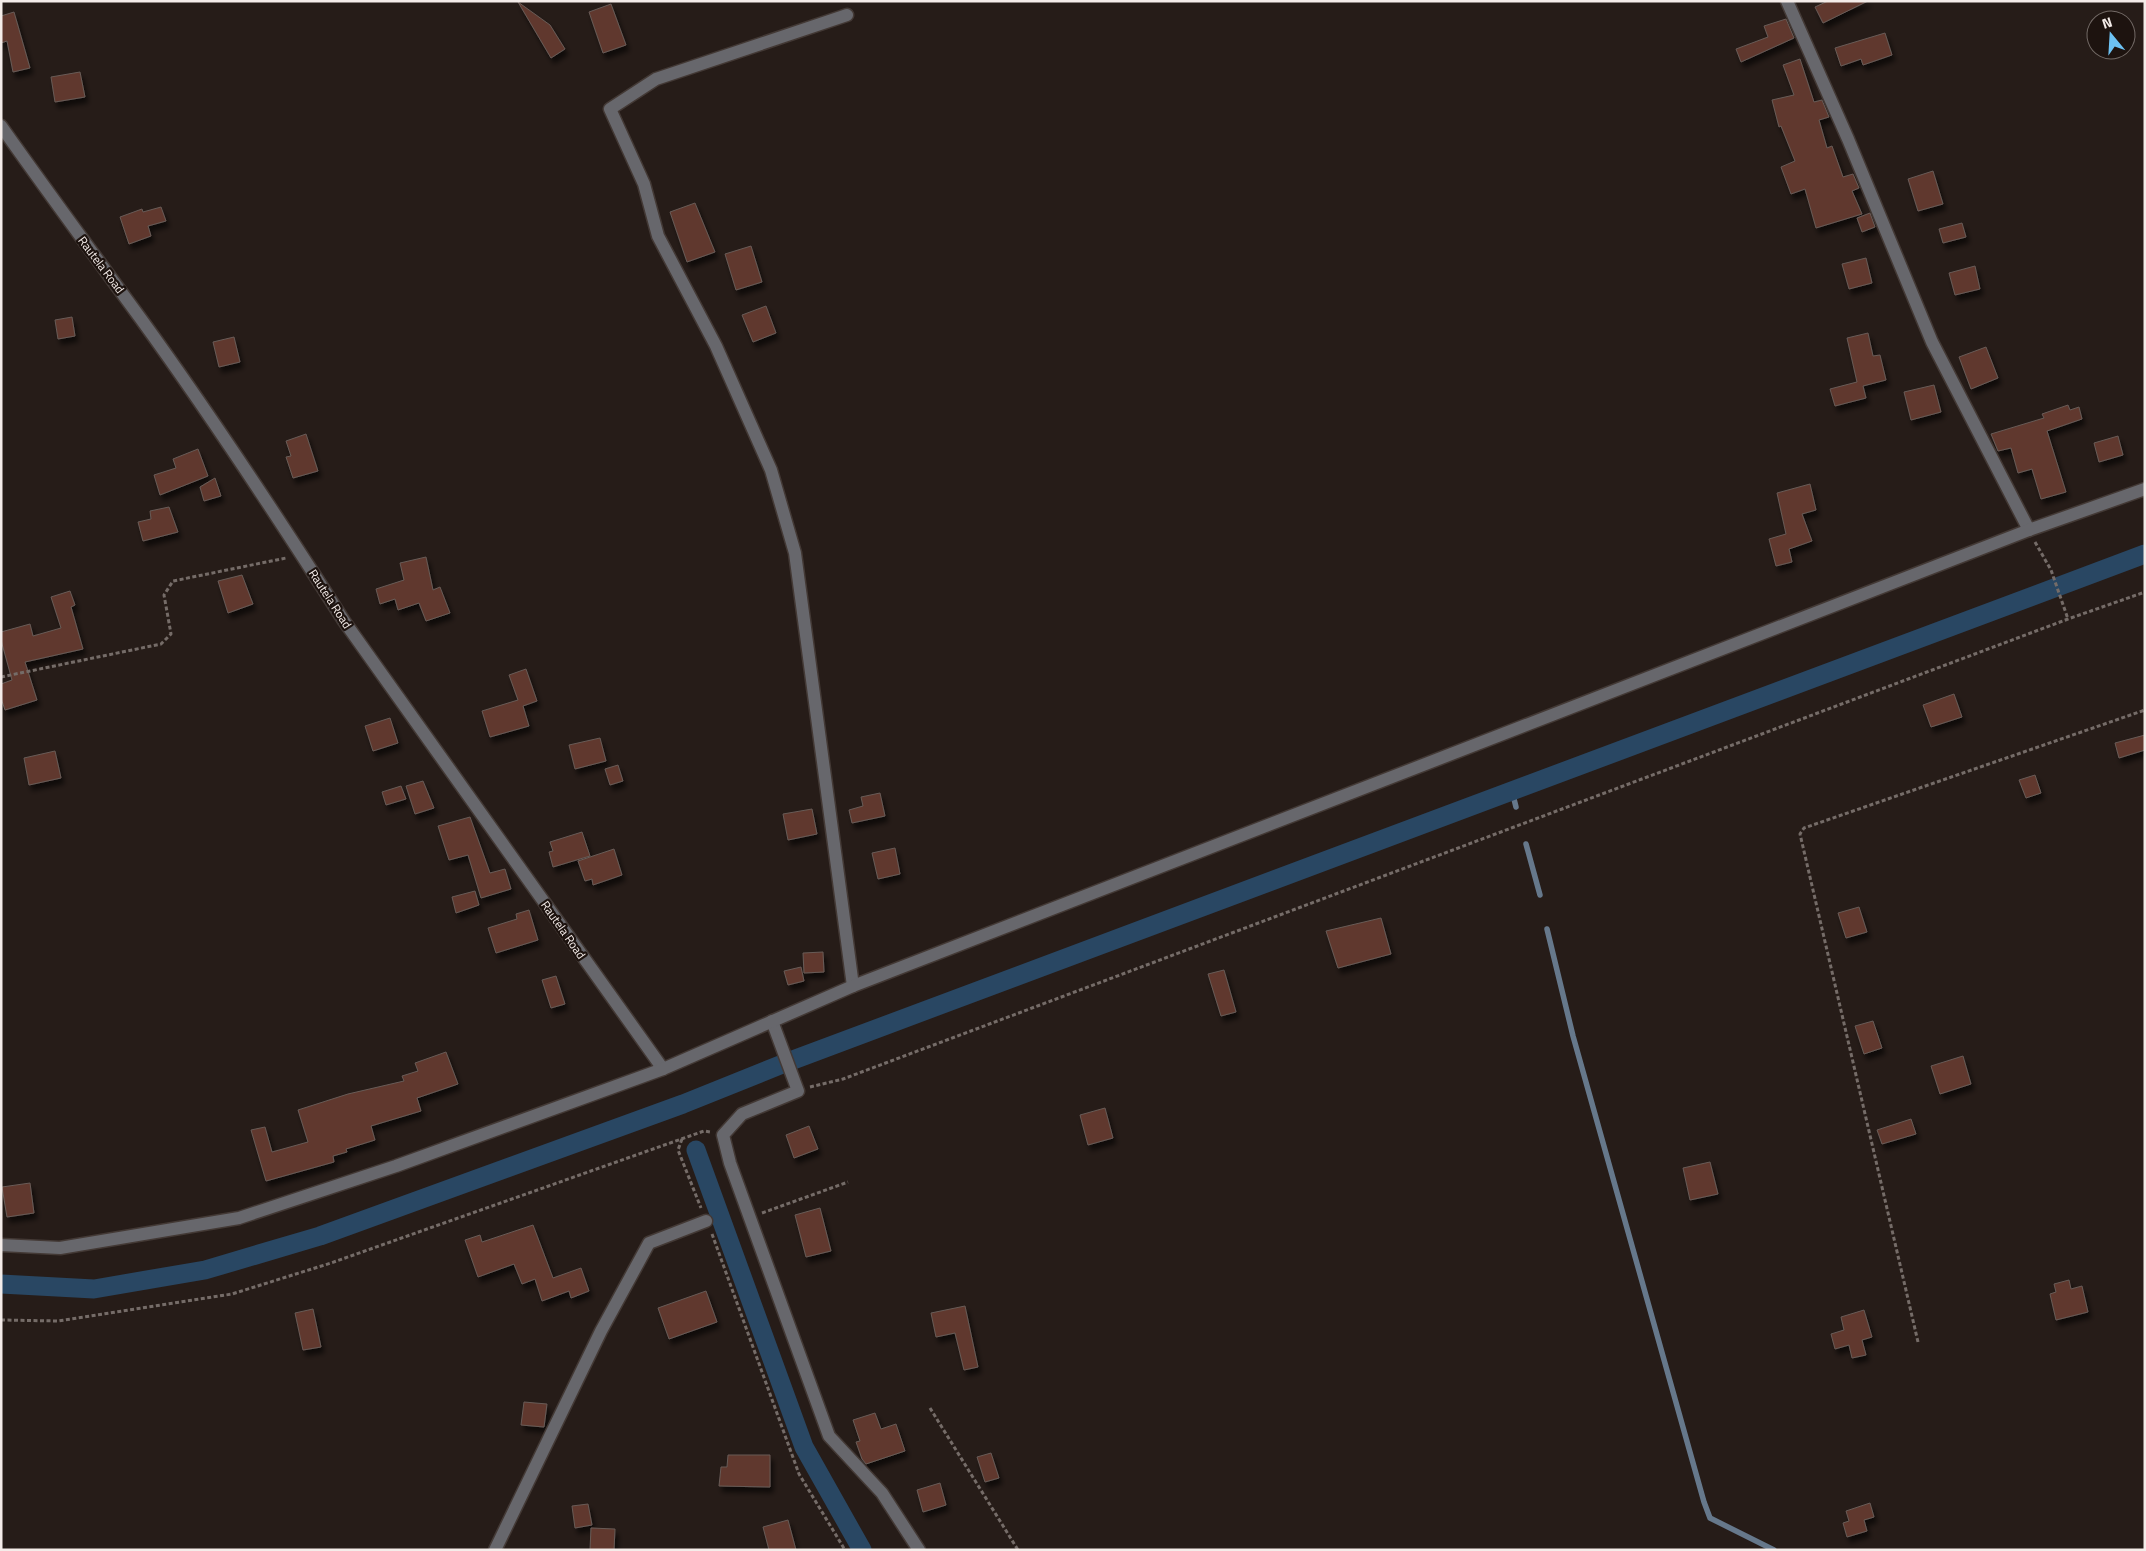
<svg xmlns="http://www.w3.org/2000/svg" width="2146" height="1551" viewBox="0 0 2146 1551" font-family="'Titillium Web',sans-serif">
<defs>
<filter id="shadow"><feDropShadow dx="3" dy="5.5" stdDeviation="2.5" flood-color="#0009"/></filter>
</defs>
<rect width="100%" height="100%" fill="#261c18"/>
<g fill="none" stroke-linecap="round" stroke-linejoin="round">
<!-- stream -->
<g stroke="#66788b" stroke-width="5.5">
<path d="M1512,791L1516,807"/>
<path d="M1526,844L1540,895"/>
<path d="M1547,929L1573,1036L1704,1502L1710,1518L1774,1550"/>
</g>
<!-- canal -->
<g stroke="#294763" stroke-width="19">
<path d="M696,1150L804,1447L862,1550"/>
<path d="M1,1284L94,1289L205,1270L320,1236L683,1104L785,1063L2145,554"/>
</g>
</g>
<!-- building -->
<g fill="#61392d" stroke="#685b57" filter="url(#shadow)">
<path d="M1828,1H1868L1823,23L1815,7Z"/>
<path d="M518,2L550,25L565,49L551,58Z"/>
<path d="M611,4L626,45L603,53L589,12Z"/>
<path d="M14,12L30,68L13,72L7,41L1,43V16Z"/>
<path d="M1786,19L1794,38L1741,62L1736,49L1768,37L1764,26Z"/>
<path d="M1885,33L1892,55L1863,65L1861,59L1841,66L1835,48Z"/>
<path d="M1800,59L1814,102L1822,100L1829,117L1819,120L1827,148L1832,146L1843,177L1853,174L1859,188L1852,191L1862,214L1816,228L1805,189L1791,194L1781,167L1795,161L1781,126L1779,127L1772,100L1794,95L1783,65Z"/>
<path d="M80,72L85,97L55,102L51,77Z"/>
<path d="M1933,171L1943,204L1918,211L1908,179Z"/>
<path d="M695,203L715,252L687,262L670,212Z"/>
<path d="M161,207L166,221L148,226L151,236L129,244L120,217L142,209L143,212Z"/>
<path d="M1870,213L1875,227L1862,232L1857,218Z"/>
<path d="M1962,223L1966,237L1943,243L1939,229Z"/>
<path d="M751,246L762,282L736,290L725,254Z"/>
<path d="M1866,258L1872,283L1849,289L1842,264Z"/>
<path d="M1975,266L1980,289L1955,295L1949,273Z"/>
<path d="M766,306L776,333L753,342L742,315Z"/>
<path d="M72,317L75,336L58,339L55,320Z"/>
<path d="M1868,333L1873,356L1880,355L1886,380L1863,386L1866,398L1835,406L1830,389L1857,382L1847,338Z"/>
<path d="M234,337L240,362L219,367L213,342Z"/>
<path d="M1986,347L1998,378L1971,389L1959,357Z"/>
<path d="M1934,385L1941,412L1911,420L1904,392Z"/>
<path d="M2068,405L2070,410L2079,407L2082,419L2047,431L2066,492L2041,499L2032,469L2018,473L2011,448L1998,451L1991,434L2044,418L2042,414Z"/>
<path d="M306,434L318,471L293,478L286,457L291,456L286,441Z"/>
<path d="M2118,436L2123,455L2099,462L2094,443Z"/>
<path d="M198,449L208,476L160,495L154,475L176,468L173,459Z"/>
<path d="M215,478L221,496L204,501L200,487Z"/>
<path d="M1810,484L1816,510L1802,514L1812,541L1789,549L1792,562L1776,566L1769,539L1786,534L1777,493Z"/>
<path d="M169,507L178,532L143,541L138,522L151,519L150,511Z"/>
<path d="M426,557L433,590L440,587L450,613L426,621L419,603L398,610L395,599L380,604L376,589L404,580L400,563Z"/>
<path d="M242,575L253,604L228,613L218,581Z"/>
<path d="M70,591L75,605L71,607L83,649L25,662L37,700L5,710L1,698V684L12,680L1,640V632L30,624L33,636L61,628L51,597Z"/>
<path d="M526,669L537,701L523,706L529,726L490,737L482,711L518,700L509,675Z"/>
<path d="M1954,694L1962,717L1931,727L1923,705Z"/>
<path d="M390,718L398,743L373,751L365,726Z"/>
<path d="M2145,735V750L2119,758L2115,743Z"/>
<path d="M600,738L606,761L575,769L569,745Z"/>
<path d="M55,751L61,778L29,785L24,758Z"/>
<path d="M618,765L623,781L610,785L605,769Z"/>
<path d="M2035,775L2041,793L2026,798L2019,780Z"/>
<path d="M423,781L434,808L415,814L406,786Z"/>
<path d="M401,786L406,799L386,805L382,792Z"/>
<path d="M880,793L885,816L852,823L849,810L863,806L861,797Z"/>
<path d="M812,809L817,834L788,840L783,814Z"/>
<path d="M470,817L490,873L505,869L511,889L481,898L468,855L449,860L438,826Z"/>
<path d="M582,832L590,856L553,867L549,852L553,851L550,842Z"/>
<path d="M895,848L900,874L878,879L872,853Z"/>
<path d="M614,849L622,875L593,885L592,879L585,881L578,861Z"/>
<path d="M475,891L479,905L456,913L452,897Z"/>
<path d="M1859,907L1867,932L1846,938L1838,913Z"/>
<path d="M529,910L538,940L496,953L488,928L517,919L516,914Z"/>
<path d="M1381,918L1391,954L1338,968L1326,931Z"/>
<path d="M823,952L824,972L804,973L803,953Z"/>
<path d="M801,967L804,981L788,985L784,971Z"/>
<path d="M1224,970L1236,1012L1221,1016L1208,974Z"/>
<path d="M556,976L565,1004L551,1008L542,980Z"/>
<path d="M1873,1021L1882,1048L1864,1054L1855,1026Z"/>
<path d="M446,1052L458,1084L417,1098L421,1111L371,1126L375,1140L346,1149L347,1152L333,1156L334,1162L266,1181L251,1130L265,1127L272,1152L308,1142L298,1110L348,1094L404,1081L402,1076L418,1071L415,1063Z"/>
<path d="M1963,1056L1971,1084L1940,1094L1931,1066Z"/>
<path d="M1105,1108L1113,1138L1088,1145L1080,1115Z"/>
<path d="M1911,1119L1916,1134L1882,1144L1877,1130Z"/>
<path d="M809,1126L818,1149L794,1158L786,1135Z"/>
<path d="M1710,1162L1718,1194L1690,1200L1683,1168Z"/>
<path d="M30,1183L34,1213L7,1217L2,1187Z"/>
<path d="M820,1208L831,1251L806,1257L795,1215Z"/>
<path d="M533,1225L553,1278L581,1268L589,1291L571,1298L569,1291L542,1301L535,1279L522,1284L514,1264L478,1277L465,1240L480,1235L482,1242Z"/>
<path d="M2069,1280L2071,1289L2082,1286L2088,1312L2056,1320L2050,1294L2056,1292L2054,1284Z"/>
<path d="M706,1291L717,1322L669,1339L658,1308Z"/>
<path d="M965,1306L978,1367L964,1370L955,1333L936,1337L931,1313Z"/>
<path d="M313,1309L321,1347L303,1350L295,1313Z"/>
<path d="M1864,1310L1872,1337L1862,1340L1866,1355L1852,1358L1849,1345L1835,1349L1831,1334L1844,1330L1841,1317Z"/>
<path d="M524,1402L547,1404L544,1427L521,1425Z"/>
<path d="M875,1413L881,1429L896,1424L905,1451L866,1464L862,1459L856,1442L860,1441L853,1420Z"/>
<path d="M991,1453L999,1478L985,1482L977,1457Z"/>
<path d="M728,1455H770V1487L719,1486L721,1467H727Z"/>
<path d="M940,1483L946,1505L923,1512L917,1490Z"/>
<path d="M1870,1503L1874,1517L1864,1520L1867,1531L1847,1537L1843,1523L1849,1521L1846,1511Z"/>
<path d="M588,1504L592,1525L575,1528L572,1506Z"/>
<path d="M788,1520L796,1550H769L763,1527Z"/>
<path d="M591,1528L615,1529L614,1550H590Z"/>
</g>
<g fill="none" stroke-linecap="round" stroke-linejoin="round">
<defs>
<g id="minor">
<path d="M1787,1L1848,139L1932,342L2029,530"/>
<path d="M847,15L656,79L610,109L644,184L658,236L716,346L771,470L795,553L853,986"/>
<path d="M1,126C47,191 94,255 141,319C212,417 279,519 344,621L663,1069"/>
<path d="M772,1021L798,1091L742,1114L723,1135L730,1163L829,1436L882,1493L919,1550"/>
<path d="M1,1245L60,1248L239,1218L396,1166L663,1069L853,986L2029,530L2145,489"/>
<path d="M495,1550L601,1331L649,1243L706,1221"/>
</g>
</defs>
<!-- minor casing -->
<use href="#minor" stroke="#433935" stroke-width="15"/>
<!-- path -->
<g stroke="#756c68" stroke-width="3" stroke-dasharray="4 2.5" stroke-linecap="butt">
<path d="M2035,542L2051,570L2068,619"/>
<path d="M1,677L161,644L171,634L164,595L173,581L286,558"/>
<path d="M810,1087L843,1079L2068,619L2145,592"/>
<path d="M682,1139L678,1150L701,1208"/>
<path d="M762,1213L848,1182"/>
<path d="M712,1234L799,1474L845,1550"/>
<path d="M1,1320L58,1321L232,1294L331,1263L704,1131L710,1132"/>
<path d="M1918,1342L1800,834L1804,828L2145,710"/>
<path d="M930,1408L1018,1550"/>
</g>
<!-- minor -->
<use href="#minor" stroke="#67676c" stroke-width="12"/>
</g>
<g text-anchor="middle" stroke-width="4.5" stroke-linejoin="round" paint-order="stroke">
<!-- street labels -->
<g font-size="12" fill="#f4ece9" stroke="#1d130f">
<text transform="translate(101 265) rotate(53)" y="4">Rautela Road</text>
<text transform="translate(330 599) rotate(57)" y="4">Rautela Road</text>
<text transform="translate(563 930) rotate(55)" y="4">Rautela Road</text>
</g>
</g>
<!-- border -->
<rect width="2146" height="1551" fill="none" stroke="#f4ece9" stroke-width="5"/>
<!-- north arrow -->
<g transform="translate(2111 35) rotate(342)"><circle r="24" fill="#1d130f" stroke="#736a66"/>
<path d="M0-4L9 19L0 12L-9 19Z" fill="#6dc2f3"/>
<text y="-8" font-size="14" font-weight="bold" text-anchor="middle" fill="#f4ece9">N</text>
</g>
</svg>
